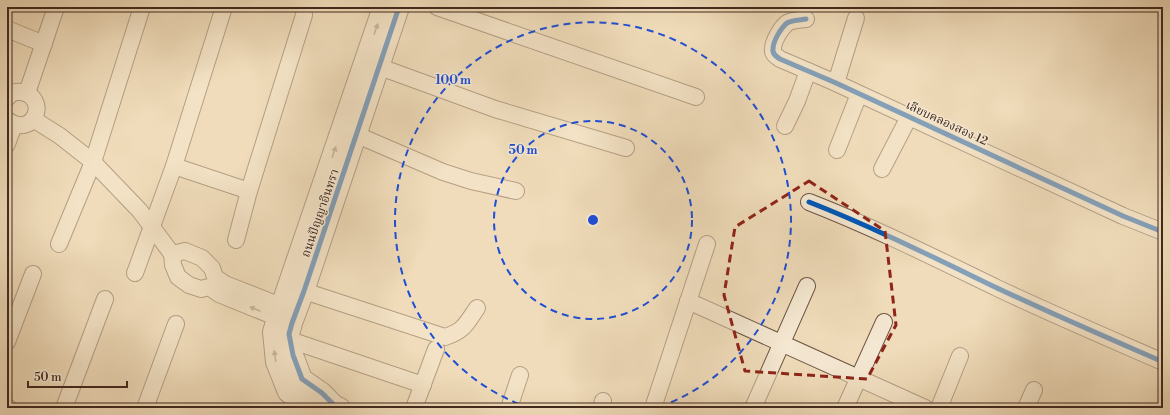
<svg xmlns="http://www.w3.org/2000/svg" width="1170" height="415" viewBox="0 0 1170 415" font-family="'Libre Bodoni','Noto Serif Thai',serif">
<rect width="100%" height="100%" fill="#f0dcba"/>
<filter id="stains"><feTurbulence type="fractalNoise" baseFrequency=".005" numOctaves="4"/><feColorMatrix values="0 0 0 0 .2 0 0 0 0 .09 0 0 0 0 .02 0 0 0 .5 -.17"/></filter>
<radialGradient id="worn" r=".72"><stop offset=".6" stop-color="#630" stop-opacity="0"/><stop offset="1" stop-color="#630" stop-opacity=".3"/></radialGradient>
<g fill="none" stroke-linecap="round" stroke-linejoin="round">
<defs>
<g id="minor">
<path d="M437,7L696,97"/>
<path d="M806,19C800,20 792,20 787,23C781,28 773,41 773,49C772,54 776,56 780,59L836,83L1123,216L1163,232"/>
<path d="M7,29L44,44"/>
<path d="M368,63L380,67L495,109L626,148"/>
<path d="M836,83L856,18"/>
<path d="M27,93L56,7"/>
<path d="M7,98C10,94 15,91 21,92C49,96 36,140 7,120"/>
<path d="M33,119L60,136L93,162L140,211L172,254L173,265L178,277L189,285L201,289L209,287L219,294L288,322"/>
<path d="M785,126L797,101L808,71"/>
<path d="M357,135L443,172L471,181L516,191"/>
<path d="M7,144L14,125"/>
<path d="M837,150L859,94"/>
<path d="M174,166L249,191"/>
<path d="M882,169L909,117"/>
<path d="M809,202C873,227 935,258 997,288C1052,314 1108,338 1163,362"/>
<path d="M236,240L249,191L304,15"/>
<path d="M59,244L93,162L142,7"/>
<path d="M172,254L185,251L202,258L212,268L215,277L225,284L291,310"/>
<path d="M135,273L174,166L224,7"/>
<path d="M304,291L445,337C464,331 466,324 477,308"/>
<path d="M688,301L925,408"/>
<path d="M290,340L423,385"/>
<path d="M7,342L33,274"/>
<path d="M7,407L9,408"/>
<path d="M64,408L105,299"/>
<path d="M145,408L176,324"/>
<path d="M414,408L436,349"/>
<path d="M509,408L520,375"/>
<path d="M601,408L603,401"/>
<path d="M653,408L707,244"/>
<path d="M753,408L807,286"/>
<path d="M845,408L884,322"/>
<path d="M939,408L960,356"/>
<path d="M1026,408L1034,390"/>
</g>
<g id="tertiary">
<path d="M310,408L288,392L276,362L273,332L281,306L383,7"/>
<path d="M340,408L335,406L322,393L302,379L293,355L289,334L292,323L304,291L399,7"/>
</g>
</defs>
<!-- minor casing -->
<use href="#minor" stroke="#6d5646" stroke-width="18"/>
<!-- tertiary casing -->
<use href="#tertiary" stroke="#6d5646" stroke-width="22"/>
<!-- minor -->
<use href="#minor" stroke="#f5e8d2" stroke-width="16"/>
<!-- tertiary -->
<use href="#tertiary" stroke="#f5e8d2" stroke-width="20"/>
<defs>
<g id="cycleway">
<path d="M806,19C800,20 792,20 787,23C781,28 773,41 773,49C772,54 776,56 780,59L836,83L1123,216L1163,232"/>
<path d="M809,202C873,227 935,258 997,288C1052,314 1108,338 1163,362"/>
<path d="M340,408L335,406L322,393L302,379L293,355L289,334L292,323L304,291L399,7"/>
</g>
</defs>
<!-- cycleway casing -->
<use href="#cycleway" stroke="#f5e8d2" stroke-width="8"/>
<!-- cycleway -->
<use href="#cycleway" stroke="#0057b8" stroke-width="5"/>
</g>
<!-- one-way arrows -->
<defs><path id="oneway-solid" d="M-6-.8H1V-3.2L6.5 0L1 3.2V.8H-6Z"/></defs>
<g fill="#9b8878">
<use href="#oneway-solid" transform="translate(376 29) rotate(-71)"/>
<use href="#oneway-solid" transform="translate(334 152) rotate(-71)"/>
<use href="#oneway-solid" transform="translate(255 309) rotate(-157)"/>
<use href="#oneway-solid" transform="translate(275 356) rotate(-98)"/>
</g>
<!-- marked area -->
<path d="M0 0H1170V415H0ZM809,181L885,231L896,325L867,379L745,371L724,295L735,227Z" fill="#f0dcba" fill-opacity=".55" fill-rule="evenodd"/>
<path fill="none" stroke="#8f2418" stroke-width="3" stroke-dasharray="8 5" stroke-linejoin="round" d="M809,181L885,231L896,325L867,379L745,371L724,295L735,227Z"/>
<!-- distance rings -->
<g fill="none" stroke="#1d4ed8" stroke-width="2" stroke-dasharray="7 5">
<circle cx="593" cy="220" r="99"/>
<path d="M530 408A198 198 0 1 1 656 408"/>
</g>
<g text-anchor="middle" stroke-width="3" stroke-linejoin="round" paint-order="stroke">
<!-- street labels -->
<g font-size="12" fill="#41291f" stroke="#f5e8d2">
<text transform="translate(947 123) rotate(25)" y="4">เลียบคลองสอง 12</text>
<text transform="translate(320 213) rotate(-71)" y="4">ถนนปัญญาอินทรา</text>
</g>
</g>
<circle cx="593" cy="220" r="6" fill="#1d4ed8" stroke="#f5e8d2" stroke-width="2"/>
<g font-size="12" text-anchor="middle" font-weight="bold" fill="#1d4ed8" stroke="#f5e8d2" stroke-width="3" stroke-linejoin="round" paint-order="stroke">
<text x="453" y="84">100 m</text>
<text x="523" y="154">50 m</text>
</g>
<!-- margin -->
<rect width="1170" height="415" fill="none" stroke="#f0dcba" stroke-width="24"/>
<rect x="8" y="8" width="1154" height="399" fill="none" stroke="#41291f" stroke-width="2"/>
<rect x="12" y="12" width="1146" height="391" fill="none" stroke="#41291f"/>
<!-- scale -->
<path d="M28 381v6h99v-6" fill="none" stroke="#41291f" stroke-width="2"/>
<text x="34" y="381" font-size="12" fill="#41291f" stroke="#f5e8d2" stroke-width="3" paint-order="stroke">50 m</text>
<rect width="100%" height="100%" filter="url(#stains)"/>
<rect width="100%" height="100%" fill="url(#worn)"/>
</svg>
